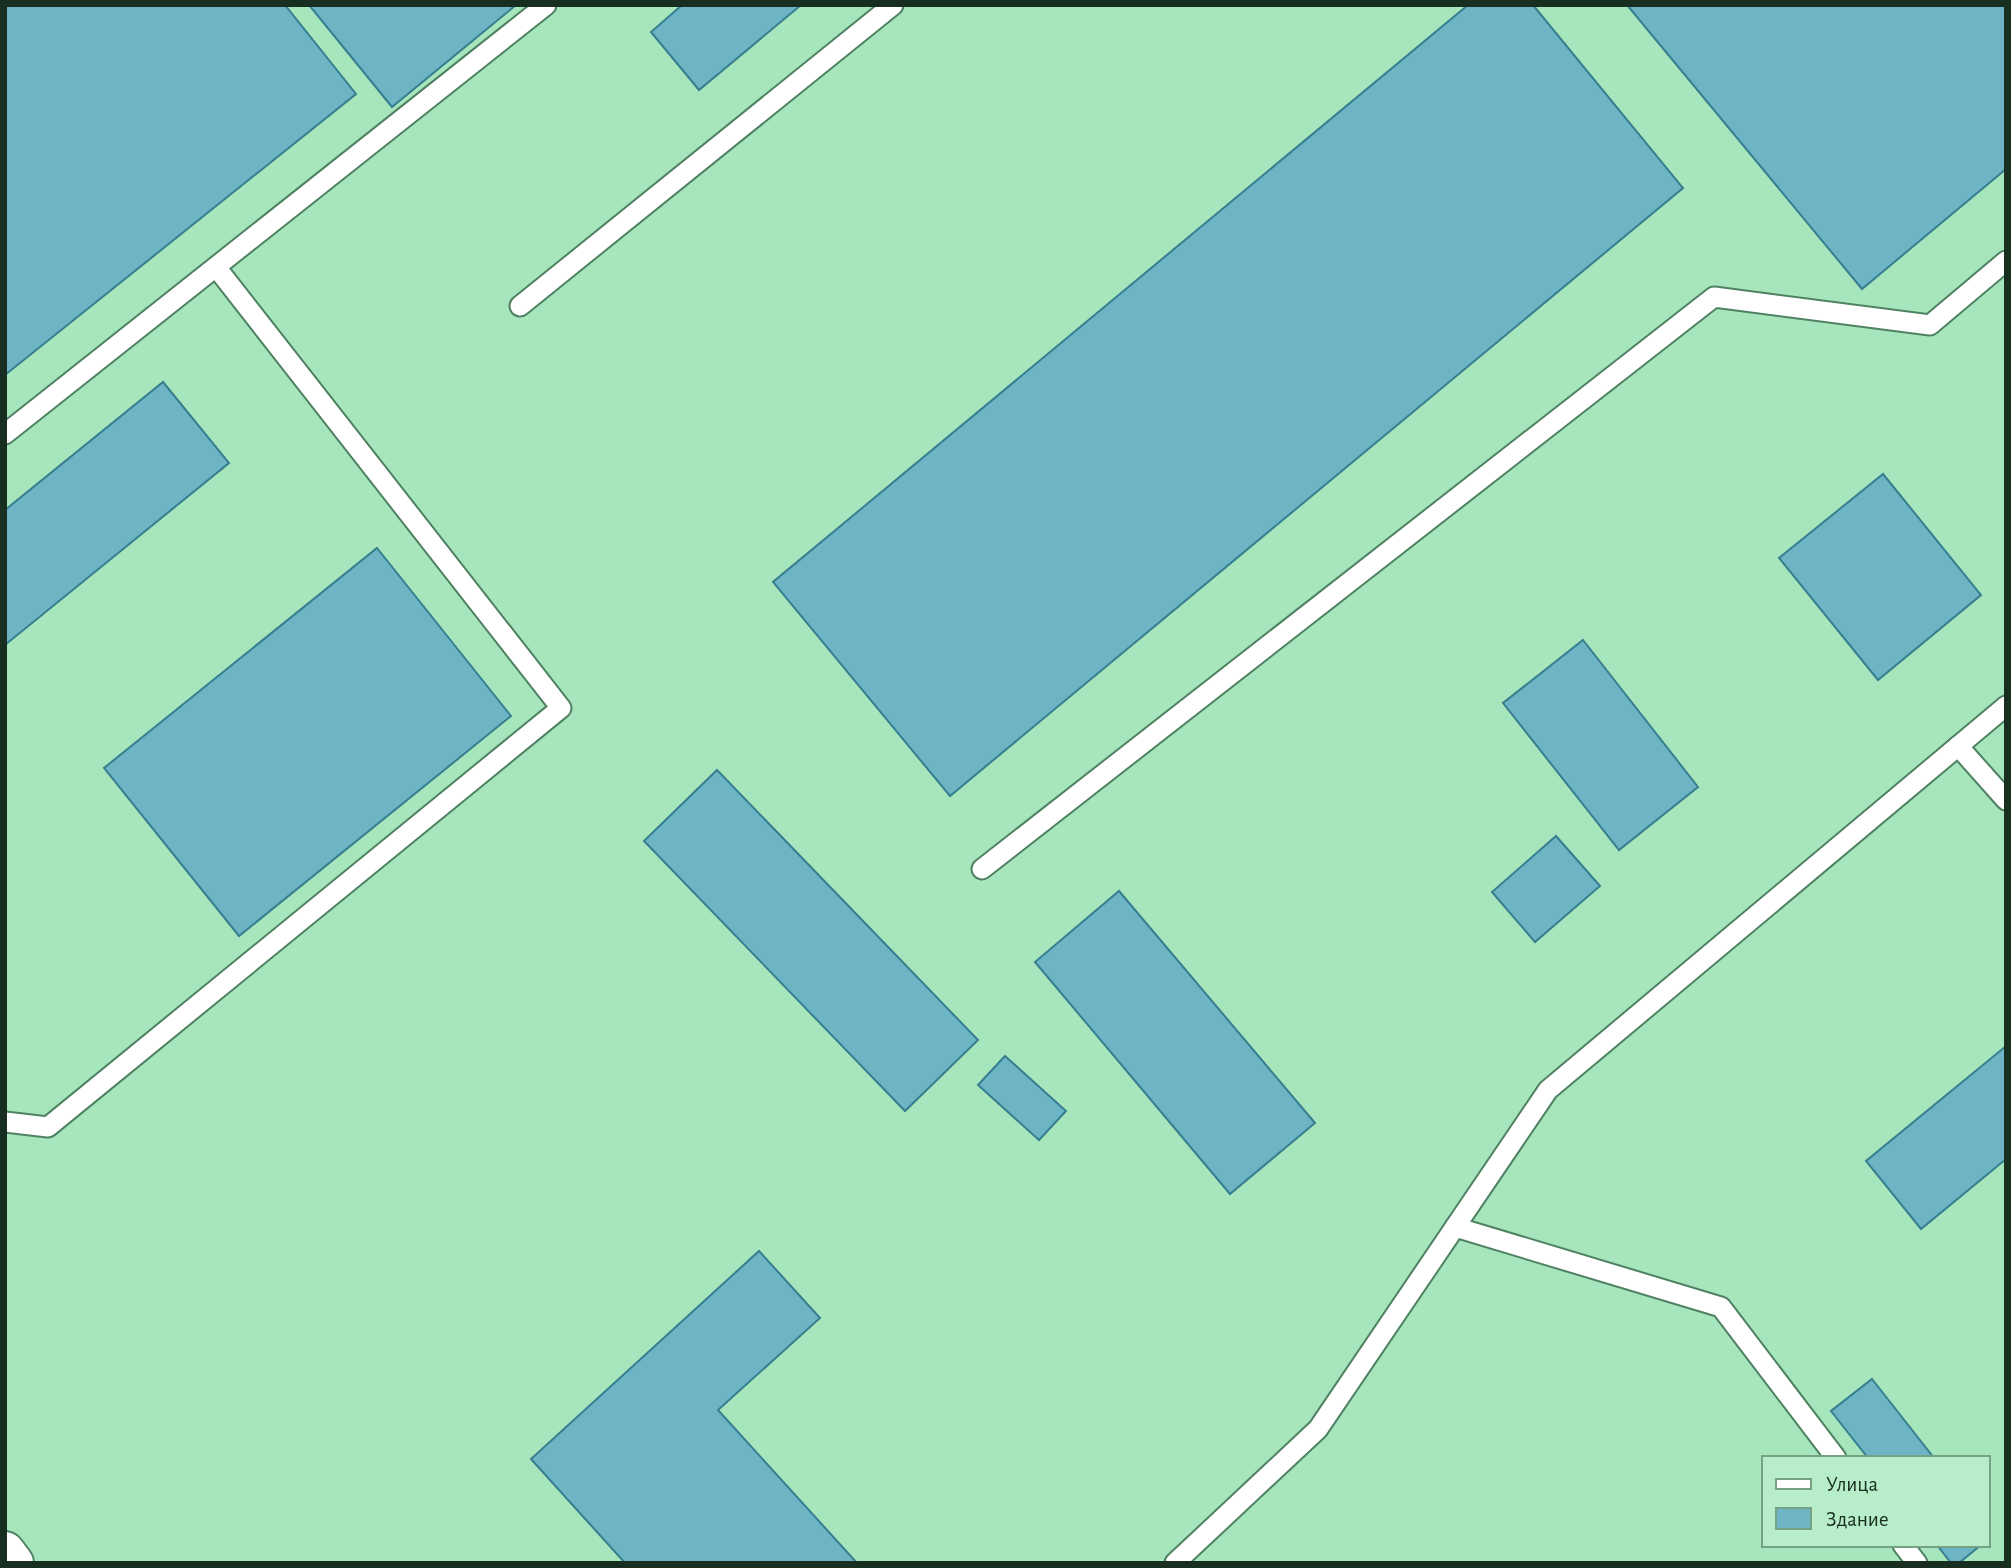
<svg xmlns="http://www.w3.org/2000/svg" width="2011" height="1568" viewBox="0 0 2011 1568" font-family="'Alegreya Sans',sans-serif">
<rect width="100%" height="100%" fill="#b7edc9"/>
<!-- built -->
<path fill="#a7e5bc" fill-rule="evenodd" d="M5,5H2006V1563H5ZM1764,1458H1988V1545H1764Z"/>
<!-- building -->
<g fill="#6db4c5" stroke="#377e8f" stroke-width="2">
<path d="M5,5H285L356,94L5,375Z"/>
<path d="M309,5H516L392,107Z"/>
<path d="M682,5H801L699,90L651,32Z"/>
<path d="M1468,5H1533L1683,188L950,796L773,582Z"/>
<path d="M1627,5H2006V169L1862,289Z"/>
<path d="M163,382L229,463L5,645V510Z"/>
<path d="M1883,474L1981,595L1878,680L1779,558Z"/>
<path d="M377,548L511,716L239,936L104,768Z"/>
<path d="M1583,640L1698,787L1619,850L1503,703Z"/>
<path d="M717,770L978,1040L905,1111L644,841Z"/>
<path d="M1556,836L1600,886L1535,942L1492,892Z"/>
<path d="M1119,891L1315,1123L1230,1194L1035,962Z"/>
<path d="M2006,1046V1159L1921,1229L1866,1161Z"/>
<path d="M1005,1056L1066,1111L1039,1140L978,1085Z"/>
<path d="M759,1251L820,1318L718,1410L857,1563H625L531,1459Z"/>
<path d="M1872,1379L1934,1458H1868L1831,1411Z"/>
<path d="M1937,1545H1981L1959,1563H1951Z"/>
</g>
<g fill="none" stroke-linecap="round" stroke-linejoin="round">
<defs>
<g id="lane">
<path d="M520,306L893,5"/>
<path d="M5,434L546,5"/>
<path d="M1958,746L2006,800"/>
<path d="M982,869L1714,297L1930,325L2006,261"/>
<path d="M5,1122L48,1127L561,708L216,267"/>
<path d="M1455,1227L1721,1307L1836,1458"/>
<path d="M1903,1545L1917,1563"/>
<path d="M1175,1563L1318,1429L1548,1090L2006,706"/>
</g>
<path id="street" d="M5,1551L14,1563"/>
</defs>
<!-- lane casing -->
<use href="#lane" stroke="#4f8262" stroke-width="23"/>
<!-- street casing -->
<use href="#street" stroke="#4f8262" stroke-width="42"/>
<!-- lane -->
<use href="#lane" stroke="#fff" stroke-width="19"/>
<!-- street -->
<use href="#street" stroke="#fff" stroke-width="38"/>
</g>
<!-- border -->
<rect width="2011" height="1568" fill="none" stroke="#182e20" stroke-width="14"/>
<!-- legend -->
<rect x="1762" y="1456" width="228" height="91" fill="#b7edc9" stroke="#77a185" stroke-width="2"/>
<rect x="1776" y="1479" width="35" height="10" fill="#ffffff" stroke="#77a185" stroke-width="2"/>
<text x="1826" y="1491" font-size="21" fill="#182e20">Улица</text>
<rect x="1776" y="1508" width="35" height="21" fill="#6db4c5" stroke="#77a185" stroke-width="2"/>
<text x="1826" y="1526" font-size="21" fill="#182e20">Здание</text>
</svg>
